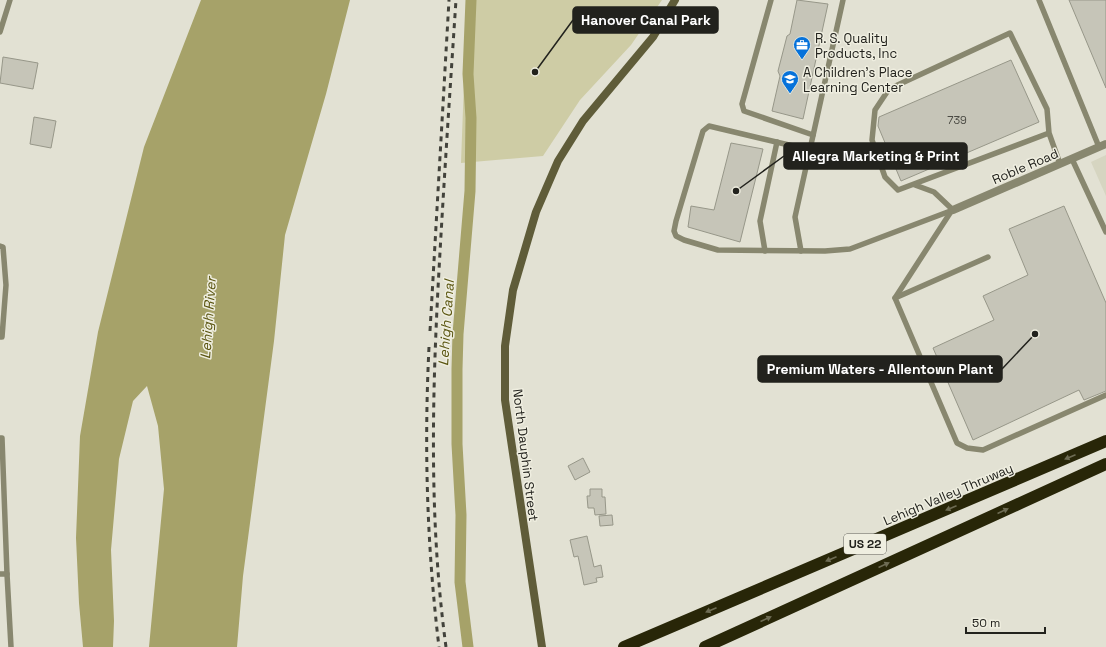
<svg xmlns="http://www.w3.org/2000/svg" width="1106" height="647" viewBox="0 0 1106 647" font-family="'Space Grotesk',sans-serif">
<rect width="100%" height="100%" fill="#e2e1d3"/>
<!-- built -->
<path fill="#d6d5c1" d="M1106,155V196L1091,162Z"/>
<!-- green -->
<path fill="#cecca5" d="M467,0H662L631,45L580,100L543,156L461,163Z"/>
<!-- water -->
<path fill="#a6a269" d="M201,0H350L326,94L285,235L274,341L243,576L237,647H149L164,489L158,426L147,386L133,401L119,459L111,550L114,621L113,647H83L79,603L76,538L80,436L98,332L144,147Z"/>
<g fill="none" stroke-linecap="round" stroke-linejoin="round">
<!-- canal -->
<path stroke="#a6a269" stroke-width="11" d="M468,647L460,582L461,515L457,444V369L458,334L470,191L471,118L468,74L471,0"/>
</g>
<!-- building -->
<g fill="#c6c5b8" stroke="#979789">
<path d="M797,0L828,4L803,119L772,111L780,76L778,71L787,36L790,34Z"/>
<path d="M1069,0H1106V88Z"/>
<path d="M3,57L38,63L33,89L0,83Z"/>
<path d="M1011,60L1039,122L901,181L878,126L879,117Z"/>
<path d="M34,117L56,121L51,148L30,144Z"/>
<path d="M731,143L763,149L740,242L688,227L691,206L714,210Z"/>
<path d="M1064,206L1106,303V391L1084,400L1079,390L973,440L933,348L994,320L983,296L1028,275L1009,229Z"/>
<path d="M583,458L590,472L575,480L568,466Z"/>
<path d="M590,489H602V497H605L606,514L595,515L594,508H588L587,496H590Z"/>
<path d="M612,515L613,525L600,526L599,516Z"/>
<path d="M587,536L594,567L601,565L603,577L596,578L597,582L584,585L578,556L574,557L570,540Z"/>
</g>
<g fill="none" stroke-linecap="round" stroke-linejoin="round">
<!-- lane -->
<g stroke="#88876f" stroke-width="5.5">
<path d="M771,0L742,104L744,111L813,135"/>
<path d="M1039,0L1099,147"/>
<path d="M0,32L10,0"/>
<path d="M1049,133L898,190L885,177L872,140L875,110L889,89L1010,33L1047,109L1049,133L1060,164"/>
<path d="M810,150L709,126L703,131L676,221L674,231L676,236L684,240L718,250L825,251L850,249L953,210"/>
<path d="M1072,159L1106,232"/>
<path d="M915,185L934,192L953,210"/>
<path d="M952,210L895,298L957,443L967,448L983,450L1106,395"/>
<path d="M0,246L3,247L6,285L2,337H0"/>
<path d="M765,251L760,221L777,142"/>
<path d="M801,251L795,217L843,0"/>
<path d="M895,298L988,257"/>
<path d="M0,438H2L7,574H0"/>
<path d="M7,574L11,647"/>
</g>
<!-- street -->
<path stroke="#88876f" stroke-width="8" d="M953,210L1106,144"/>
<!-- secondary -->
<path stroke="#5f5c39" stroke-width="8" d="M542,647L505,400V346L513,290L536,212L558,161L583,121L653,37L675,0"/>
<!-- highway -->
<g stroke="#282608" stroke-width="12">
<path d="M624,647L1106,441"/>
<path d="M705,647L1106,464"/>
</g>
<!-- rail -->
<g stroke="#42423b" stroke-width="3" stroke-dasharray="5 5" stroke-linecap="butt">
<path d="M430,331L449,0"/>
<path d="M429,347C424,448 427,547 439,647"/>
<path d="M446,647C429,522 432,396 439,270C444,180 450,90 456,0"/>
</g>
</g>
<!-- one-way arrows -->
<defs><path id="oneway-solid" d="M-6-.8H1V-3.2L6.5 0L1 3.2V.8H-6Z"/></defs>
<g fill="#6e6c54">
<use href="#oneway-solid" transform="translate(1070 457) rotate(157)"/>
<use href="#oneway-solid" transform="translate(951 508) rotate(157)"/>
<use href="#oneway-solid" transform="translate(1003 511) rotate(-24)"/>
<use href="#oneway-solid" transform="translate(831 559) rotate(157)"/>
<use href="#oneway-solid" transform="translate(884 565) rotate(-24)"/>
<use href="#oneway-solid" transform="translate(711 610) rotate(157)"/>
<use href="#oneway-solid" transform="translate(766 619) rotate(-24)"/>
</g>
<!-- icons -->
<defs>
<symbol id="office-pin" viewBox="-11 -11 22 30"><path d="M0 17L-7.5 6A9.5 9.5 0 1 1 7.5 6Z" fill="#0672da" stroke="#efeee0"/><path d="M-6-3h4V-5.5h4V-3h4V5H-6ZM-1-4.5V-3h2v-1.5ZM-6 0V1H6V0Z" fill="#fff"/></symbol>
<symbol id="school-pin" viewBox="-11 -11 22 30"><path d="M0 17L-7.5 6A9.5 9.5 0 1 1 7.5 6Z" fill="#0672da" stroke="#efeee0"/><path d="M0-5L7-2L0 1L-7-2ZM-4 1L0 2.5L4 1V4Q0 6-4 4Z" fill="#fff"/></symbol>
</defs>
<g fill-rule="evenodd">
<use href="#office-pin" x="792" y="35" width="20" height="27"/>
<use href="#school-pin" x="780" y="69" width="20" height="27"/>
</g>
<g text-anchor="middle" stroke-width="3" stroke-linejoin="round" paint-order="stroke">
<!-- number labels -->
<g font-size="11" fill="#4b4b44">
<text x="957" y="124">739</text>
</g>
<!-- shield labels -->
<rect fill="#efeee0" stroke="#605f58" stroke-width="1" x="844" y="534" width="42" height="20" rx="3"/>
<g font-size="12" font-weight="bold" fill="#22221d">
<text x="865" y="548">US 22</text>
</g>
<!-- poi labels -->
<g font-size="13" fill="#22221d" stroke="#efeee0" text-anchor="start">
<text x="815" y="43">R. S. Quality<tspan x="815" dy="15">Products, Inc</tspan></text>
<text x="803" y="77">A Children's Place<tspan x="803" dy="15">Learning Center</tspan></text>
</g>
<!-- street labels -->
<g font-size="13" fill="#22221d" stroke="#efeee0">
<text transform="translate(1025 166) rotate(-23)" y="5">Roble Road</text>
<text transform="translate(526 455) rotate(83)" y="5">North Dauphin Street</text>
<text transform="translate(948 494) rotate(-23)" y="5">Lehigh Valley Thruway</text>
</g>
<!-- water labels -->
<g font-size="14" font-style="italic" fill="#59540f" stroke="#efeee0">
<text transform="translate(208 318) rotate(-86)" y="5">Lehigh River</text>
<text transform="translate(446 323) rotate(-86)" y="5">Lehigh Canal</text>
</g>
</g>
<!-- callouts -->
<path fill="none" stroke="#22221d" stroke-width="1.5" d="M535 72L573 20M736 191L784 156M1035 334L1002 369"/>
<g fill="#22221d" stroke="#efeee0" stroke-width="1.5">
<circle cx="535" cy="72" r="4"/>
<circle cx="736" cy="191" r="4"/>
<circle cx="1035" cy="334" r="4"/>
</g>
<g fill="#22221d" stroke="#22221d" stroke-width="1.5">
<rect x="573" y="7" width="145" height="26" rx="4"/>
<rect x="784" y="143" width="183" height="26" rx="4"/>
<rect x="758" y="356" width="244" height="26" rx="4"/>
</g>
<g font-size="14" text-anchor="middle" font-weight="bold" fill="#fff">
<text x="646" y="25">Hanover Canal Park</text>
<text x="876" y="161">Allegra Marketing &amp; Print</text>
<text x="880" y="374">Premium Waters - Allentown Plant</text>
</g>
<!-- scale -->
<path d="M966 627v6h79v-6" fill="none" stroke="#22221d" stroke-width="2"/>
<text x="972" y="627" font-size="12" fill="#22221d" stroke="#efeee0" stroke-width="3" paint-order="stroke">50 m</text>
</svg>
